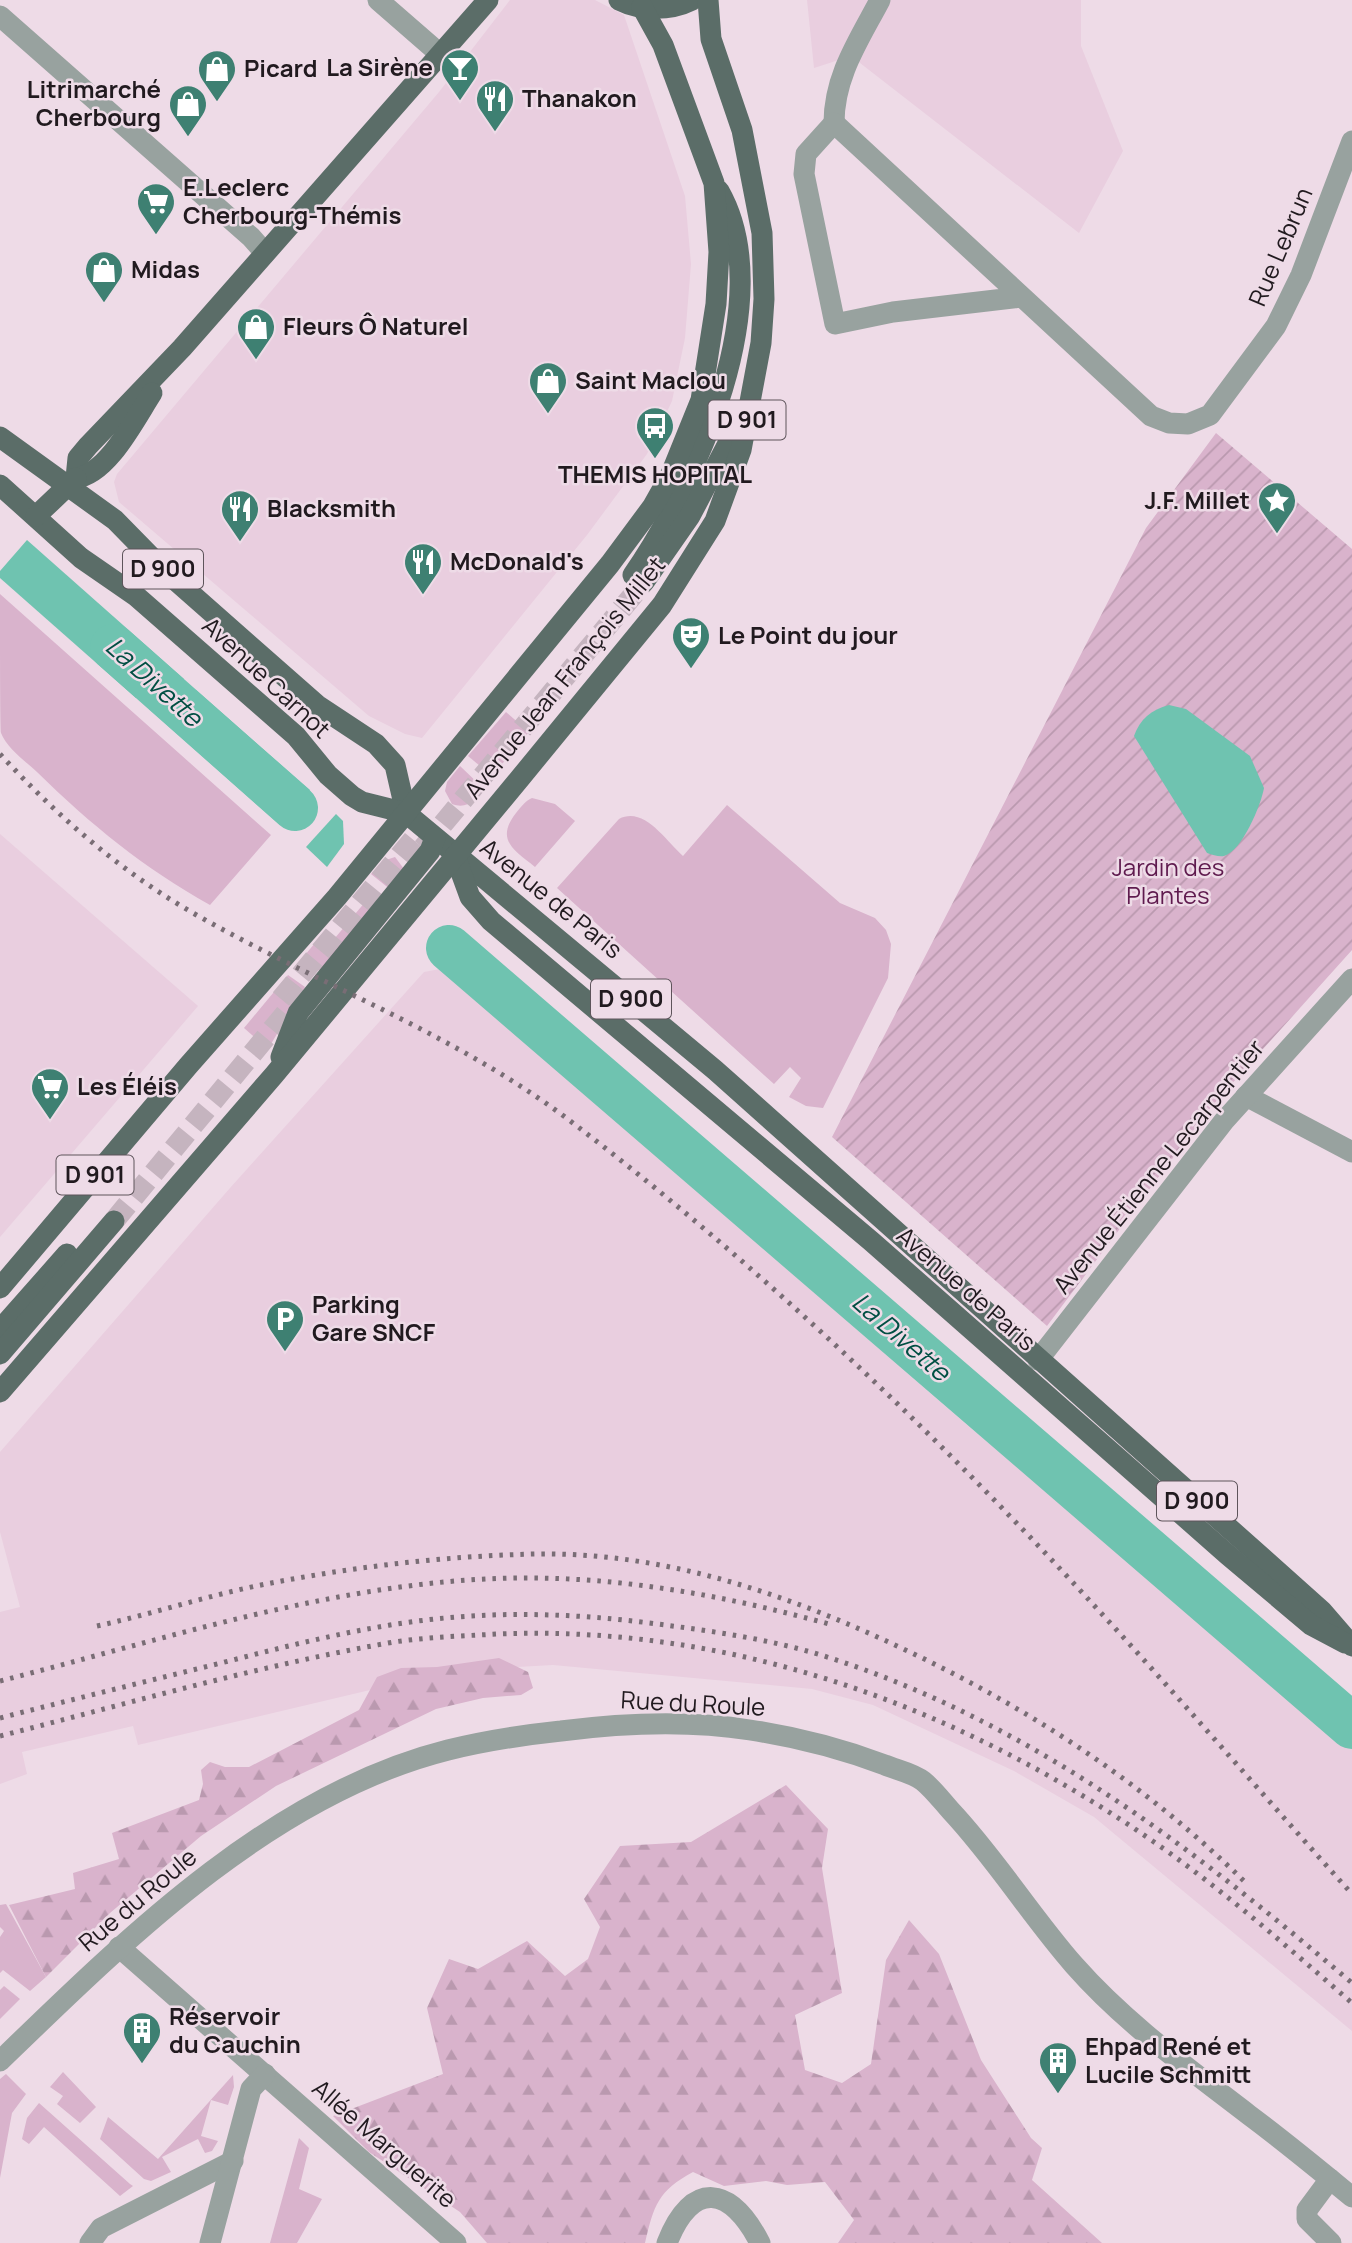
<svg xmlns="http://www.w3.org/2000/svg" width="1352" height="2243" viewBox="0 0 1352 2243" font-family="Manrope,sans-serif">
<defs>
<pattern id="forest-firs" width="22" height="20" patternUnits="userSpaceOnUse" patternTransform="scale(1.75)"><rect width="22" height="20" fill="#d9b3cc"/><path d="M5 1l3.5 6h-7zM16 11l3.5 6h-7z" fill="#ba99af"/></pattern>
<pattern id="garden-furrows" width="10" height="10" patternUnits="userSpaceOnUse" patternTransform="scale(1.75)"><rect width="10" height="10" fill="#d9b3cc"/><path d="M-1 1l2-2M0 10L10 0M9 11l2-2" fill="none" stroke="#ba99af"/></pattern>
</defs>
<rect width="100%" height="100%" fill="#eedbe7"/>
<!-- built -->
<g fill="#e9cedf">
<path d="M510,0H595L624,15L685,196L691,264L685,338L672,401L647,454L587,535L422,738L405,734L369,716L119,502L114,482L117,474L439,92Z"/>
<path d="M807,0H1081V46L1123,151L1079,233L851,56L814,68Z"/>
<path d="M0,834L198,1006L0,1237Z"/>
<path d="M440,969L966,1424L1352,1749V2031L1094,1817L1014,1771L873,1705L812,1689L553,1665L482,1669L387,1686L138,1745L133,1726L22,1752L27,1774L0,1784V1612L20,1607L0,1532V1452L230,1188L424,972Z"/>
</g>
<!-- green -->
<g fill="#d9b3cc">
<path d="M0,594L271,835L210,905C144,868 91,825 37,772C25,761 7,748 1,733C0,720 0,616 0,594Z"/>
<path d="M506,712L529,732L492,776L468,756Z"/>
<path d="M460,766L483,788C475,799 468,810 452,804L445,791L447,782Z"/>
<path d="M532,798L555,804L575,821L535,867C514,850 495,840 516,813C521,807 525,801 532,798Z"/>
<path d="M727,805L840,903L875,918L886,930L891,944L888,978L823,1108L806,1106L789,1097L801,1078L790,1067L774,1084L557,888L619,819C644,806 665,840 683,856Z"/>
<path d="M395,857L404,869L391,890L371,874L383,861Z"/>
<path d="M371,895L379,902L320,971L300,961L315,943L335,938Z"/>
<path d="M288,975L305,987L268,1049L244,1028Z"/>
<path d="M6,1904L46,1977L30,1991L3,1970L0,1973V1937L4,1931L0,1927V1905Z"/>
<path d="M4,1986L20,1999L0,2019V1990Z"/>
<path d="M63,2072L96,2107L80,2123L57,2104L63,2096L50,2087Z"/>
<path d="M6,2074L26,2094L12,2113L0,2178V2079Z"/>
<path d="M233,2075L234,2087L228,2105L211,2100L201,2136L218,2141L212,2151L205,2153L198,2139L162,2157L171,2172L151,2181L144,2179L100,2139L108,2117L158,2159Z"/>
<path d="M39,2103L130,2184L133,2186L120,2196L44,2127L29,2144L22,2139L27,2118Z"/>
<path d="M299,2138L309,2148L299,2189L322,2199L297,2243H270Z"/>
</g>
<!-- forest -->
<g fill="url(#forest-firs)">
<path d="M499,1658L528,1672L533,1688L521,1695L483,1698L436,1709L276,1786L201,1836L110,1913L46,1977L9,1905L75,1889L73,1873L119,1859L112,1833L199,1800L203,1784L201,1770L210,1762L225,1767H249L359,1710L377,1677L401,1668L437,1667Z"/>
<path d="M786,1785L828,1829L822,1868L842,1993L795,2015L805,2070L842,2083L871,2064L886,1960L909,1920L939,1954L981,2060L1031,2138L1042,2148L1032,2180L1102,2243H838L854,2220L825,2182L787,2185L766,2181L724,2186L693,2172C658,2191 654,2205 645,2243H487L460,2212L369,2152L333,2116L443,2074L427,2008L449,1959L478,1969L527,1941L565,1976L588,1959L600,1927L584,1899L620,1846L691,1842Z"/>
</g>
<!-- garden -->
<path fill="url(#garden-furrows)" d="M1216,433L1352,549V950L1211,1107L1047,1326L832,1137L1146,528Z"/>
<!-- water -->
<g fill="#6fc3b0">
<path d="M27,540L184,679L136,698L0,578V571Z"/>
<path d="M196,690L310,790L280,825L149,709Z"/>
<path d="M1169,705L1186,709L1250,756L1264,788C1261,805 1242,851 1224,856C1219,857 1213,855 1207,853L1134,736C1140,719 1151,710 1169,705Z"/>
<path d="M336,814L343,821L344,844L327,867L306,847Z"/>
</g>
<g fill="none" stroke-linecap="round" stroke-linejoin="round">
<!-- river -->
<g stroke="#6fc3b0" stroke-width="46">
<path d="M113,647L295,808"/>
<path d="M449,948L1352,1726"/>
</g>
<!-- major-tunnel -->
<g stroke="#c5b4bf" stroke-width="21" stroke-dasharray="21 10" stroke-linecap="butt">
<path d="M423,848L644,582"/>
<path d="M281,999L426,824"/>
<path d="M114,1221L304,991"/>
</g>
<!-- minor -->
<g stroke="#98a29f" stroke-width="21">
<path d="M378,0L440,54"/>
<path d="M0,16L251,237L265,253"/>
<path d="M834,123C834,76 859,40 880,0"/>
<path d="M1021,297L893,312L835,324L804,174L806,154L834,123L1151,416L1169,423L1188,424L1210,415L1276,326L1301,275L1352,141"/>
<path d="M1246,1096L1352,1152"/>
<path d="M1038,1360L1224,1121L1352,979"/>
<path d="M119,1947L456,2243"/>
<path d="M0,2061C126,1939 272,1794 448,1750C485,1741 523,1735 561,1731C623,1723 688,1720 750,1730C797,1737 840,1748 885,1765C897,1770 913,1773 923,1781C933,1789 942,1801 951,1811C996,1859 1031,1916 1074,1965C1125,2023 1188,2068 1249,2115C1284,2141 1318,2169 1352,2197"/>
<path d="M1330,2179L1307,2210V2219L1331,2243"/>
<path d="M90,2243L101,2228L233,2161"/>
<path d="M210,2243L251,2089L265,2074"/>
<path d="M667,2243C692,2179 731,2186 760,2243"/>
</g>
<!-- major -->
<g stroke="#5b6d68" stroke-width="21">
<path d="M619,0C641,11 670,11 692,0"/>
<path d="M0,437L115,520L165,571L317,705L376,744L395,765L406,813L715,1070L1322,1611L1352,1646"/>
<path d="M76,478L78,458L88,446L182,348L488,0"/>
<path d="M76,478C108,474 135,419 152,393"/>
<path d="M0,485L81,558L136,596L296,736L328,775L352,796L362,802L406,813"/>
<path d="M36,516L76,478"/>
<path d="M633,575C696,484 780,298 719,191"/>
<path d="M644,582L690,516L734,432"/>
<path d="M455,856L470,897L491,921L871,1241L1228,1555L1311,1625L1345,1643"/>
<path d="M281,1057L298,1013L430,851L435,838"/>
<path d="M0,1288L188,1066L337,897L610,564L653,506L671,474L701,400L716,304L719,252L714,183L663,45L642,7"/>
<path d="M0,1330L67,1254"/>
<path d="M0,1354L114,1221"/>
<path d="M0,1392L274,1075L521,777L662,605L715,521L741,450L761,343L764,299L762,233L742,130L711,39L708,0"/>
</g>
<!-- rail -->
<g stroke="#796d75" stroke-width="5" stroke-dasharray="3.5 7" stroke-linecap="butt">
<path d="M0,754C56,815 120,871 193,913C317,984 454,1033 569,1120C758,1264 941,1438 1101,1613C1186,1705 1268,1801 1352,1894"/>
<path d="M97,1626C152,1614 206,1596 261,1585C351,1567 444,1556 536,1554C663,1552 784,1593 897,1646C1028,1707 1146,1784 1248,1885"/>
<path d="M0,1681C174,1637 354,1576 536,1578C635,1579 734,1598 829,1624"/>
<path d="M0,1718C74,1699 148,1681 221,1663C295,1644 369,1625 445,1618C519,1611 592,1615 665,1625C718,1632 773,1640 824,1656C1027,1720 1192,1847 1352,1983"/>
<path d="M0,1736C130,1703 261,1665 394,1642C428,1637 463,1636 497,1634C739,1624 969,1711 1164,1849C1230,1896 1291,1950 1352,2003"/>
</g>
</g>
<!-- icons -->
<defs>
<symbol id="bar-pin" viewBox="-11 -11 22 30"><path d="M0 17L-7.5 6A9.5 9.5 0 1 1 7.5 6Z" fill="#3e8072" stroke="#eedbe7"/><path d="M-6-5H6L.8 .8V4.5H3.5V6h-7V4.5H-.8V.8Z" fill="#fff"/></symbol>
<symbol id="shop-pin" viewBox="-11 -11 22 30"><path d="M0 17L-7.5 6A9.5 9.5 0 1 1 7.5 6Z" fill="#3e8072" stroke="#eedbe7"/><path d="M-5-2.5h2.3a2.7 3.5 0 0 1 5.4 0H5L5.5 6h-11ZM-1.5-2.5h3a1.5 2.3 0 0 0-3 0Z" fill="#fff"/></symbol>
<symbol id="restaurant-pin" viewBox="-11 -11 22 30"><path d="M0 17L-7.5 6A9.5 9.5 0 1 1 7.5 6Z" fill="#3e8072" stroke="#eedbe7"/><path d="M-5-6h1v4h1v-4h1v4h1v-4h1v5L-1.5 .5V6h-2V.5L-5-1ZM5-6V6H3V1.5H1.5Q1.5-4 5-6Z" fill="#fff"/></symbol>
<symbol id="supermarket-pin" viewBox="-11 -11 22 30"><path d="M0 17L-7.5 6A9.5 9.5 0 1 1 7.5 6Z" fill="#3e8072" stroke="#eedbe7"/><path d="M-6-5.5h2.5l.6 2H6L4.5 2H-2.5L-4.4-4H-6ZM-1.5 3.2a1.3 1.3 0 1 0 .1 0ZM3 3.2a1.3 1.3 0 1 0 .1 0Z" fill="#fff"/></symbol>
<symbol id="bus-pin" viewBox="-11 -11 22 30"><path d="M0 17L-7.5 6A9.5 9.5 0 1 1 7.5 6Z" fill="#3e8072" stroke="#eedbe7"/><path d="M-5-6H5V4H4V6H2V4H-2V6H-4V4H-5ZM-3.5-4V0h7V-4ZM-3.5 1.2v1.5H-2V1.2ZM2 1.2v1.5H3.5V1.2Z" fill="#fff"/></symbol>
<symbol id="sight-pin" viewBox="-11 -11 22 30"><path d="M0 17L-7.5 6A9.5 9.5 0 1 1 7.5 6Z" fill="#3e8072" stroke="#eedbe7"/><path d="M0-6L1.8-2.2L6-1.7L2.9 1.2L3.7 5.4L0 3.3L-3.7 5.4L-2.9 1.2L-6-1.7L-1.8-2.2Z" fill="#fff"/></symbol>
<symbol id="theatre-pin" viewBox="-11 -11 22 30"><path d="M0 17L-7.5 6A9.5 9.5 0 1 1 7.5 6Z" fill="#3e8072" stroke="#eedbe7"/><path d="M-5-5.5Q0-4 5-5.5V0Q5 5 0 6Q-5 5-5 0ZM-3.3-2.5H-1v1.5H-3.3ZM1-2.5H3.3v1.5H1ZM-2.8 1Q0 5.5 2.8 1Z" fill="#fff"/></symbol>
<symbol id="parking-pin" viewBox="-11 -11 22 30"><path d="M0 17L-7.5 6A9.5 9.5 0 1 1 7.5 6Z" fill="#3e8072" stroke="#eedbe7"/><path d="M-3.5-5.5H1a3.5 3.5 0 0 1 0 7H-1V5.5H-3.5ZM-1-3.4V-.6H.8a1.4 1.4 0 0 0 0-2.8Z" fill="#fff"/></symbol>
<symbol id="building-pin" viewBox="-11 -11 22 30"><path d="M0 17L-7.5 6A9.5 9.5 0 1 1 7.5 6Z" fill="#3e8072" stroke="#eedbe7"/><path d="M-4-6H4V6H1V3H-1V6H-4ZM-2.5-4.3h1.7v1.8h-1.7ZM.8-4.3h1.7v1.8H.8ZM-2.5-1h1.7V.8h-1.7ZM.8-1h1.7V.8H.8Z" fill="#fff"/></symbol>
</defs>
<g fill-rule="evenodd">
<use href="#bar-pin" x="438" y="46" width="44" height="60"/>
<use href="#shop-pin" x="195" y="47" width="44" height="60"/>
<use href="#restaurant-pin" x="473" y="77" width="44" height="60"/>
<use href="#shop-pin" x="166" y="82" width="44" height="60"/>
<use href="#supermarket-pin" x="134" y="180" width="44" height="60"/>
<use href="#shop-pin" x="82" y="248" width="44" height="60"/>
<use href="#shop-pin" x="234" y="305" width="44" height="60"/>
<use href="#shop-pin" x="526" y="359" width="44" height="60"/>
<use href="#bus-pin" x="633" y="404" width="44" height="60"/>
<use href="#sight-pin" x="1255" y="479" width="44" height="60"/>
<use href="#restaurant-pin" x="218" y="487" width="44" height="60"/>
<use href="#restaurant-pin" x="401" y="540" width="44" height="60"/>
<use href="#theatre-pin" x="669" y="614" width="44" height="60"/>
<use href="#supermarket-pin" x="28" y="1065" width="44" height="60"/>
<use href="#parking-pin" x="263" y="1297" width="44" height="60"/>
<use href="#building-pin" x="120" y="2009" width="44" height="60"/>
<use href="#building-pin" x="1036" y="2039" width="44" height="60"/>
</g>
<g text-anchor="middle" stroke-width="5" stroke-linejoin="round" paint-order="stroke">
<!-- shield labels -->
<g fill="#eedbe7" stroke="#5e545b" stroke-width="2">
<rect x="708.5" y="400.5" width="77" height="39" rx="5"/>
<rect x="123" y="549.5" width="80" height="39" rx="5"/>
<rect x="591" y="979.5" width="80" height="39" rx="5"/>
<rect x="56.5" y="1155.5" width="77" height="39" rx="5"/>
<rect x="1157" y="1481.5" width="80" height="39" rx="5"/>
</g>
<g font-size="23" font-weight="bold" fill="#211a1f">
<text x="747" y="428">D 901</text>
<text x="163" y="577">D 900</text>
<text x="631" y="1007">D 900</text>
<text x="95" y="1183">D 901</text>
<text x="1197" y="1509">D 900</text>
</g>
<!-- poi labels -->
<g font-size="24" font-weight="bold" fill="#211a1f" stroke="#eedbe7" text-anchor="start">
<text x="433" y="76" text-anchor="end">La Sirène</text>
<text x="244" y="77">Picard</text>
<text x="161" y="98" text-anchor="end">Litrimarché<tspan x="161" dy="28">Cherbourg</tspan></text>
<text x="522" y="107">Thanakon</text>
<text x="183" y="196">E.Leclerc<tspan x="183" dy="28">Cherbourg-Thémis</tspan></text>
<text x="131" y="278">Midas</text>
<text x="283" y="335">Fleurs Ô Naturel</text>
<text x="575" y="389">Saint Maclou</text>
<text x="655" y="483" text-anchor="middle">THEMIS HOPITAL</text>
<text x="1250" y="509" text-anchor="end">J.F. Millet</text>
<text x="267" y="517">Blacksmith</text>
<text x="450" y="570">McDonald's</text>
<text x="718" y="644">Le Point du jour</text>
<text x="77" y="1095">Les Éléis</text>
<text x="312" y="1313">Parking<tspan x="312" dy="28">Gare SNCF</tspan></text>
<text x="169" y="2025">Réservoir<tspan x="169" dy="28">du Cauchin</tspan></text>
<text x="1085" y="2055">Ehpad René et<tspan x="1085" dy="28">Lucile Schmitt</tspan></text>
</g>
<!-- street labels -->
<g font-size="24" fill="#211a1f" stroke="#eedbe7">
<text transform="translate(1281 247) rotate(-67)" y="8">Rue Lebrun</text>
<text transform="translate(266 678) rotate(43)" y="8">Avenue Carnot</text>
<text transform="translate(565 678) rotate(-51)" y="8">Avenue Jean François Millet</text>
<text transform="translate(551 899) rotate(39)" y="8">Avenue de Paris</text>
<text transform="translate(1159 1167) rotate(-51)" y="8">Avenue Étienne Lecarpentier</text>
<text transform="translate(966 1289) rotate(41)" y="8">Avenue de Paris</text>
<text transform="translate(693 1704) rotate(3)" y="8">Rue du Roule</text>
<text transform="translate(138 1900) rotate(-40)" y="8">Rue du Roule</text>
<text transform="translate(384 2144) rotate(41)" y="8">Allée Marguerite</text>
</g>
<!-- park labels -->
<g font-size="24" fill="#5f1a4e" stroke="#eedbe7">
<text x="1168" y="876">Jardin des<tspan x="1168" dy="28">Plantes</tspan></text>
</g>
<!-- water labels -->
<g font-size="26" font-style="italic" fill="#014f43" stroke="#eedbe7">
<text transform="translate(154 682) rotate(42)" y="9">La Divette</text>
<text transform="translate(901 1337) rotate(41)" y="9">La Divette</text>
</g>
</g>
</svg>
